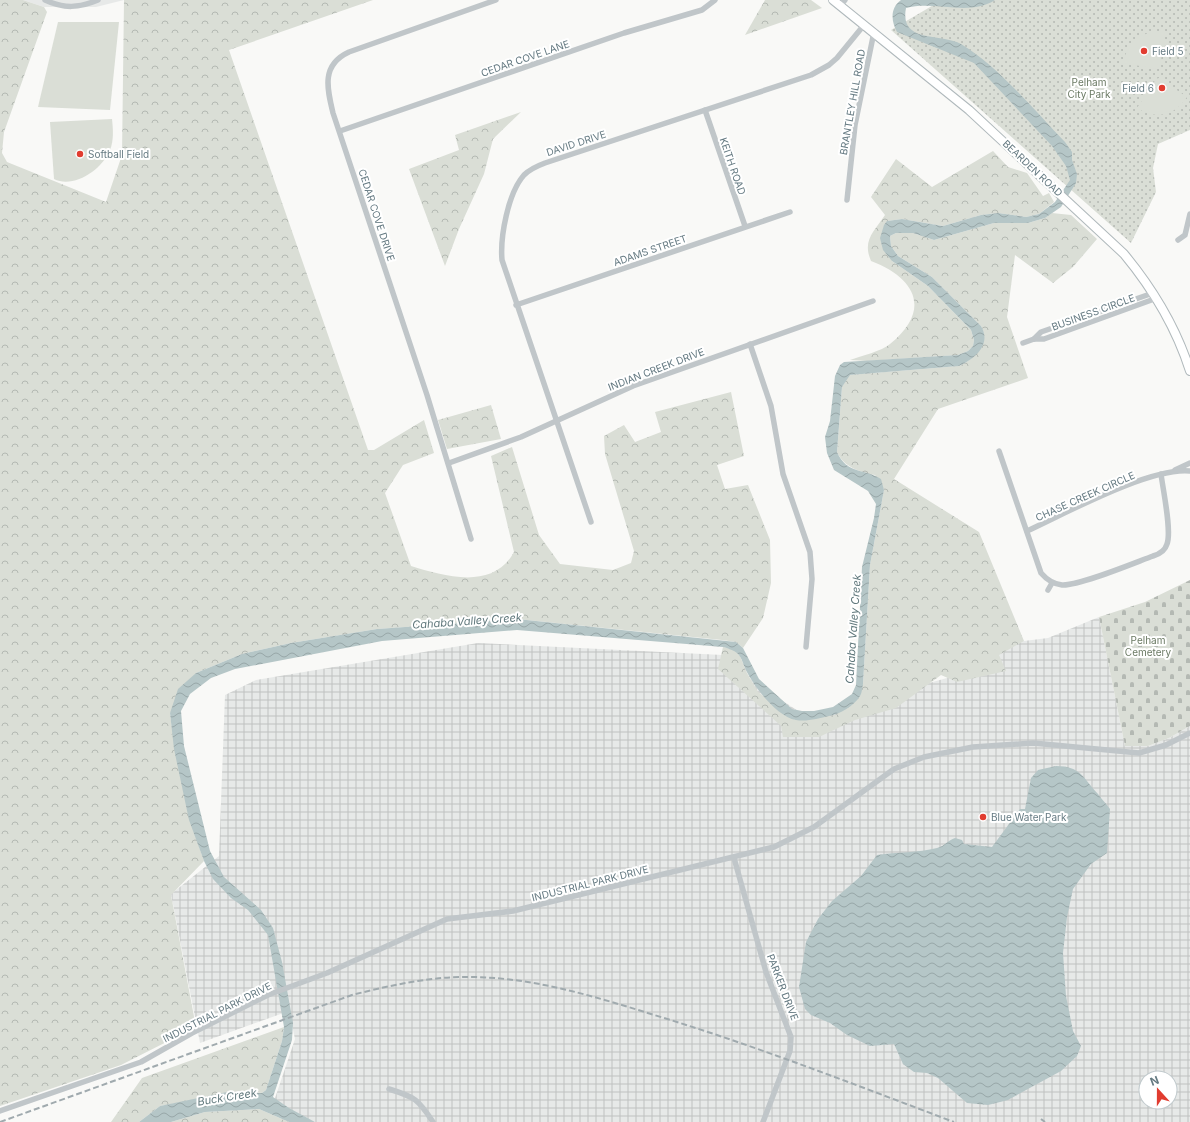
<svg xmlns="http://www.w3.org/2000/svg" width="1190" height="1122" viewBox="0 0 1190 1122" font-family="Inter,sans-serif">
<defs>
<pattern id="industrial-grid" width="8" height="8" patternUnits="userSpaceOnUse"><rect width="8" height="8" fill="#e7e9e8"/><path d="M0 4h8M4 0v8" fill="none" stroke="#bfc2c1"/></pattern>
<pattern id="forest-crowns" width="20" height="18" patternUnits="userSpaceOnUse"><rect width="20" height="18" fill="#daded6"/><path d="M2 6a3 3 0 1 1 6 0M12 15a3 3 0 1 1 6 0" fill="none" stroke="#b4b9b3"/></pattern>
<pattern id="cemetery-stones" width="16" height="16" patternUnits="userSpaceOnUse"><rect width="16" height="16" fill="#daded6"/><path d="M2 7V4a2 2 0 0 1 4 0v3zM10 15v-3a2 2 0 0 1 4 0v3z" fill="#b4b9b3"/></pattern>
<pattern id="park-dots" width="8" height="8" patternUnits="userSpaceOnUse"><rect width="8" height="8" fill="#daded6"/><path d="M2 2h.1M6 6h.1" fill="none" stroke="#b4b9b3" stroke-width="1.8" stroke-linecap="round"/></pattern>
<pattern id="water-waves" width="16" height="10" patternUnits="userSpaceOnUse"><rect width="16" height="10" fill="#b5c6c7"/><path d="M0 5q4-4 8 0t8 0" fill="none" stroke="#97a6a7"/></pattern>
</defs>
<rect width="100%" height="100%" fill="#f9f9f7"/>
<!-- built -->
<path fill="#e7e9e8" d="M23,0H124L96,7H44Z"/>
<!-- industrial -->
<path fill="url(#industrial-grid)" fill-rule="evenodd" d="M1099,617L1125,746H1148L1169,738L1190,726V1122H315L273,1104L295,1039L289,1011L200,1043L171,894L219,856L225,695L256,680L478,643L723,655L750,679L807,717L947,678L974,647L1048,638ZM1146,1078H1170V1102H1146Z"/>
<!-- forest -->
<g fill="url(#forest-crowns)">
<path d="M0,0H23L44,7L47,12L4,132L2,153L7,162L106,202L122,155L124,0H373L229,50L368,450H374L424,420L434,453L403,465L385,493L411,566C444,576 493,591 514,552L491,456L512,447L539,535L560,564L613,570L631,563L634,551L605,454L604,436L624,425L635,442L661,432L655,412L731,392L744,456L717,465L725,489L748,485L770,540L771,583L763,618L743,648L736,642L722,640L517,619L377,629L291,643L242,654L196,673L170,713C176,764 187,812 204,861L171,895L196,1027L121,1065L0,1106Z"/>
<path d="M765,0H811L822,8L745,35Z"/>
<path d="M521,112L493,139L484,174L459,229L445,266L409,169L459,150L455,135Z"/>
<path d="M993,151L1008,167L1027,173L1043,196L1049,193L1054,202L1039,214L1026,217L998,213L981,215L943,226L902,219L887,221L892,261L928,286L971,330L974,340L973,346L968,351L958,355L867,361L850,360C861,356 882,351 890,344C932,310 916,278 871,261C862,240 874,232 885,215L871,197L896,159L932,187Z"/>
<path d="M1052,213L1071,215L1097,239L1073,267L1053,283L1015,255L1007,317L1028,378L938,409L894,479L979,532L1024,641L999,655L1006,671L957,682L941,675L896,708L855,720L819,737H783L781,726L718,669L723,647L735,650L740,656L747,673L758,692L795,720L836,715L863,684L870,565L884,490L875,475C859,472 844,467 837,452L842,387L849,375L959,366C975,359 991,343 981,326L932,277L898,256L891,246L890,236L896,233H913L934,240L994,223H1028L1045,218Z"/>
<path d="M491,405L501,439L447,449L438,420Z"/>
<path d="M284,1027L282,1041L266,1090L262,1093L244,1091L160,1106L139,1122H111L142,1078Z"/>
<path d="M259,1109L289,1122H171L205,1112Z"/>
</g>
<!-- cemetery -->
<path fill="url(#cemetery-stones)" d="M1190,580V726L1169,738L1148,746H1125L1099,617L1145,602Z"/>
<!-- park -->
<path fill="url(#park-dots)" d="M942,0H1190V130L1158,144L1153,168L1156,192L1131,243L891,30Z"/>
<!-- pitch -->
<g fill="#daded6">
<path d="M58,22H119L110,110L38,107Z"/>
<path d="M1152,32L1165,33L1160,67L1157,69L1123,63C1127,46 1134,37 1152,32Z"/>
<path d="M1159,78L1187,97C1175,116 1156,120 1137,108L1156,79Z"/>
<path d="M112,119C113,129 114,140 110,150C102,170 73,189 54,179L50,122Z"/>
</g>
<!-- water -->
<g fill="url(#water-waves)">
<path d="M901,0H995C969,17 934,0 906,8C899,44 942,33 961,44C999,67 1034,110 1065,142L1072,152V160L1077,174L1076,183L1061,207L1045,218L1028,223H994L934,240L913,233H896L890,236L891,246L898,256L932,277L981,326C992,344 975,359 959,366L850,375L842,387L837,452C847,475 865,468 881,479L884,490L870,565L863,684C862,688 862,693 860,696C854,706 840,714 829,716C819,718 807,722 796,720C778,717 756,689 748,674C739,657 744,653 723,647L517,630L382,641L235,669L211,678L190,694L181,711L184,746L210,851L224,877L261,910L273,928L282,962L293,1023L292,1040L273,1097L289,1108L315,1122H289L259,1109L205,1112L171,1122H139L160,1106L227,1092L262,1093L266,1090L282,1041L284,1027L268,935L248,910L231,898L213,879L204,861L189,820L174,749L170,713L178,689L196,673L242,654L291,643L377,629L517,619L736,642L743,648L759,679L792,709L802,711H814L833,707L852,694L856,685L862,567L874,518L876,504L868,491L834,470L827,453L825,437L830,421L835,376L840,365L844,362L958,355L968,351L973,346L974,340L971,330L928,286L892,261L883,250L880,238L884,225L887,221L902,219L943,226L981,215L998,213L1026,217L1039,214L1055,202L1070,180L1066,166L1052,146L974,63L897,32C891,21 890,8 901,0Z"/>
<path d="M1056,766C1081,766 1083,778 1098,794C1102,800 1106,803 1110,809L1107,853L1091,864L1073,889L1067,917L1063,953L1066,996L1073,1031L1081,1046L1077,1056L1061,1071L1008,1100L988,1105L967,1103L938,1078L927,1073L914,1072L903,1064L894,1044L870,1046L847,1035L830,1023L811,1015L805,1009L799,987L806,942L818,919L832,901L861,876L877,855C897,852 918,853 937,848C945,846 948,840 955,838L962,840L964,844L992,847L1020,809H1025L1031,778L1038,770Z"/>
</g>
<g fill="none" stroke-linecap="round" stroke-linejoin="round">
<defs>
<path id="secondary" d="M833,0L969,110L1124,254C1153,289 1176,327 1190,371"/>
</defs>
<!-- secondary casing -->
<use href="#secondary" stroke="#b0b9bc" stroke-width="10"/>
<!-- street -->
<g stroke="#c0c6c9" stroke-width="5.5">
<path d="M45,0C64,9 79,8 98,0"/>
<path d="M840,6L845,0"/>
<path d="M705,110L745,226"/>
<path d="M340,131L624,33L702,10L715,0"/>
<path d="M847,200L855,125L874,32"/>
<path d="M1178,240L1185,235L1190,214"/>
<path d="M516,305L790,212"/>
<path d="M1034,339L1041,332L1153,293"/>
<path d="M1023,343L1034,339H1044L1157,298"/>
<path d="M750,344L771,406L783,474L810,552L812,579L806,647"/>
<path d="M999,451L1041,573C1047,580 1053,584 1062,585C1079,586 1134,563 1153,556C1160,554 1165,551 1167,544C1172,531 1163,490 1161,474"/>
<path d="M449,463L521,437L633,386L873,301"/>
<path d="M1175,470L1190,463"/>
<path d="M591,522L502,260C500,237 508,193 524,175C530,169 537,166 545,163L811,75L829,65L837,58L864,25"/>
<path d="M1027,531C1066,513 1150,467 1190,471"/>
<path d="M471,539L427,395L333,113C327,88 321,65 349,52L496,0"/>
<path d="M1048,590L1052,583"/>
<path d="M734,858L766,972L791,1037L790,1051L763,1122"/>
<path d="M389,1089C415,1097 418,1099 433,1122"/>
<path d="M0,1111L141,1062L192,1033L268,995L327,973L447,919L513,911L774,847L814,827L894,769L924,757L973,747L1033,743L1139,753L1166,745L1190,733"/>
</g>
<!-- secondary -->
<use href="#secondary" stroke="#fff" stroke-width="8"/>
<!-- rail -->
<g stroke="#a0aaae" stroke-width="2" stroke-dasharray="6 3" stroke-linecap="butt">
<path d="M1041,1119L1045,1122"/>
<path d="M0,1122L352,995C392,985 432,976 473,977C535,978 593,996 651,1014C754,1045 853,1084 954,1122"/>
</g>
</g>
<!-- markers -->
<g fill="#e13c30" stroke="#fff" stroke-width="1.5">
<circle cx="1144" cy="51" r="4"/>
<circle cx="1162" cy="88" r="4"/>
<circle cx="80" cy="154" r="4"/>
<circle cx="983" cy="817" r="4"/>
</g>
<g text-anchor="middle" stroke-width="4" stroke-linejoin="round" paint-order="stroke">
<!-- poi labels -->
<g font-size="10" fill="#657a82" stroke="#fff" text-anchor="start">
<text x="1152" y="55">Field 5</text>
<text x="1154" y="92" text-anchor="end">Field 6</text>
<text x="88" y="158">Softball Field</text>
<text x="991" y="821">Blue Water Park</text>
</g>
<!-- street labels -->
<g font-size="10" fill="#657a82" stroke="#fff">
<text transform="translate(525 58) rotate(-19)" y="4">CEDAR COVE LANE</text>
<text transform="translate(852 102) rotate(-80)" y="4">BRANTLEY HILL ROAD</text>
<text transform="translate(576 143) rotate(-18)" y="4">DAVID DRIVE</text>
<text transform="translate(733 166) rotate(71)" y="4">KEITH ROAD</text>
<text transform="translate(1033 168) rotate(43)" y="4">BEARDEN ROAD</text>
<text transform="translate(377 215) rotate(72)" y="4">CEDAR COVE DRIVE</text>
<text transform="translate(650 250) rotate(-19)" y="4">ADAMS STREET</text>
<text transform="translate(1093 312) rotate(-20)" y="4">BUSINESS CIRCLE</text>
<text transform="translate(656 369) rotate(-21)" y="4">INDIAN CREEK DRIVE</text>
<text transform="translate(1085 496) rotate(-24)" y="4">CHASE CREEK CIRCLE</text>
<text transform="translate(590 883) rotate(-14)" y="4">INDUSTRIAL PARK DRIVE</text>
<text transform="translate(783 987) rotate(69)" y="4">PARKER DRIVE</text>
<text transform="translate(217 1012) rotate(-27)" y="4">INDUSTRIAL PARK DRIVE</text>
</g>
<!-- park labels -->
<g font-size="10" fill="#6b7a64" stroke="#fff">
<text x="1089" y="86">Pelham<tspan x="1089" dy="12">City Park</tspan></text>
<text x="1148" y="644">Pelham<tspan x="1148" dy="12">Cemetery</tspan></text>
</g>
<!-- water labels -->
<g font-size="11" font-style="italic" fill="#60787c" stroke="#fff">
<text transform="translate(467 621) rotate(-4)" y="4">Cahaba Valley Creek</text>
<text transform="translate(853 629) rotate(-86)" y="4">Cahaba Valley Creek</text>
<text transform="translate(227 1097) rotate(-9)" y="4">Buck Creek</text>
</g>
</g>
<!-- north arrow -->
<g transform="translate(1158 1090) rotate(339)"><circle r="19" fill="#ffffff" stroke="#c1cacd"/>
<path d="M0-3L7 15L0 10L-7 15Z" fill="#e13c30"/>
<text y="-6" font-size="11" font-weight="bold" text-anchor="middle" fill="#657a82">N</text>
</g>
</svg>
